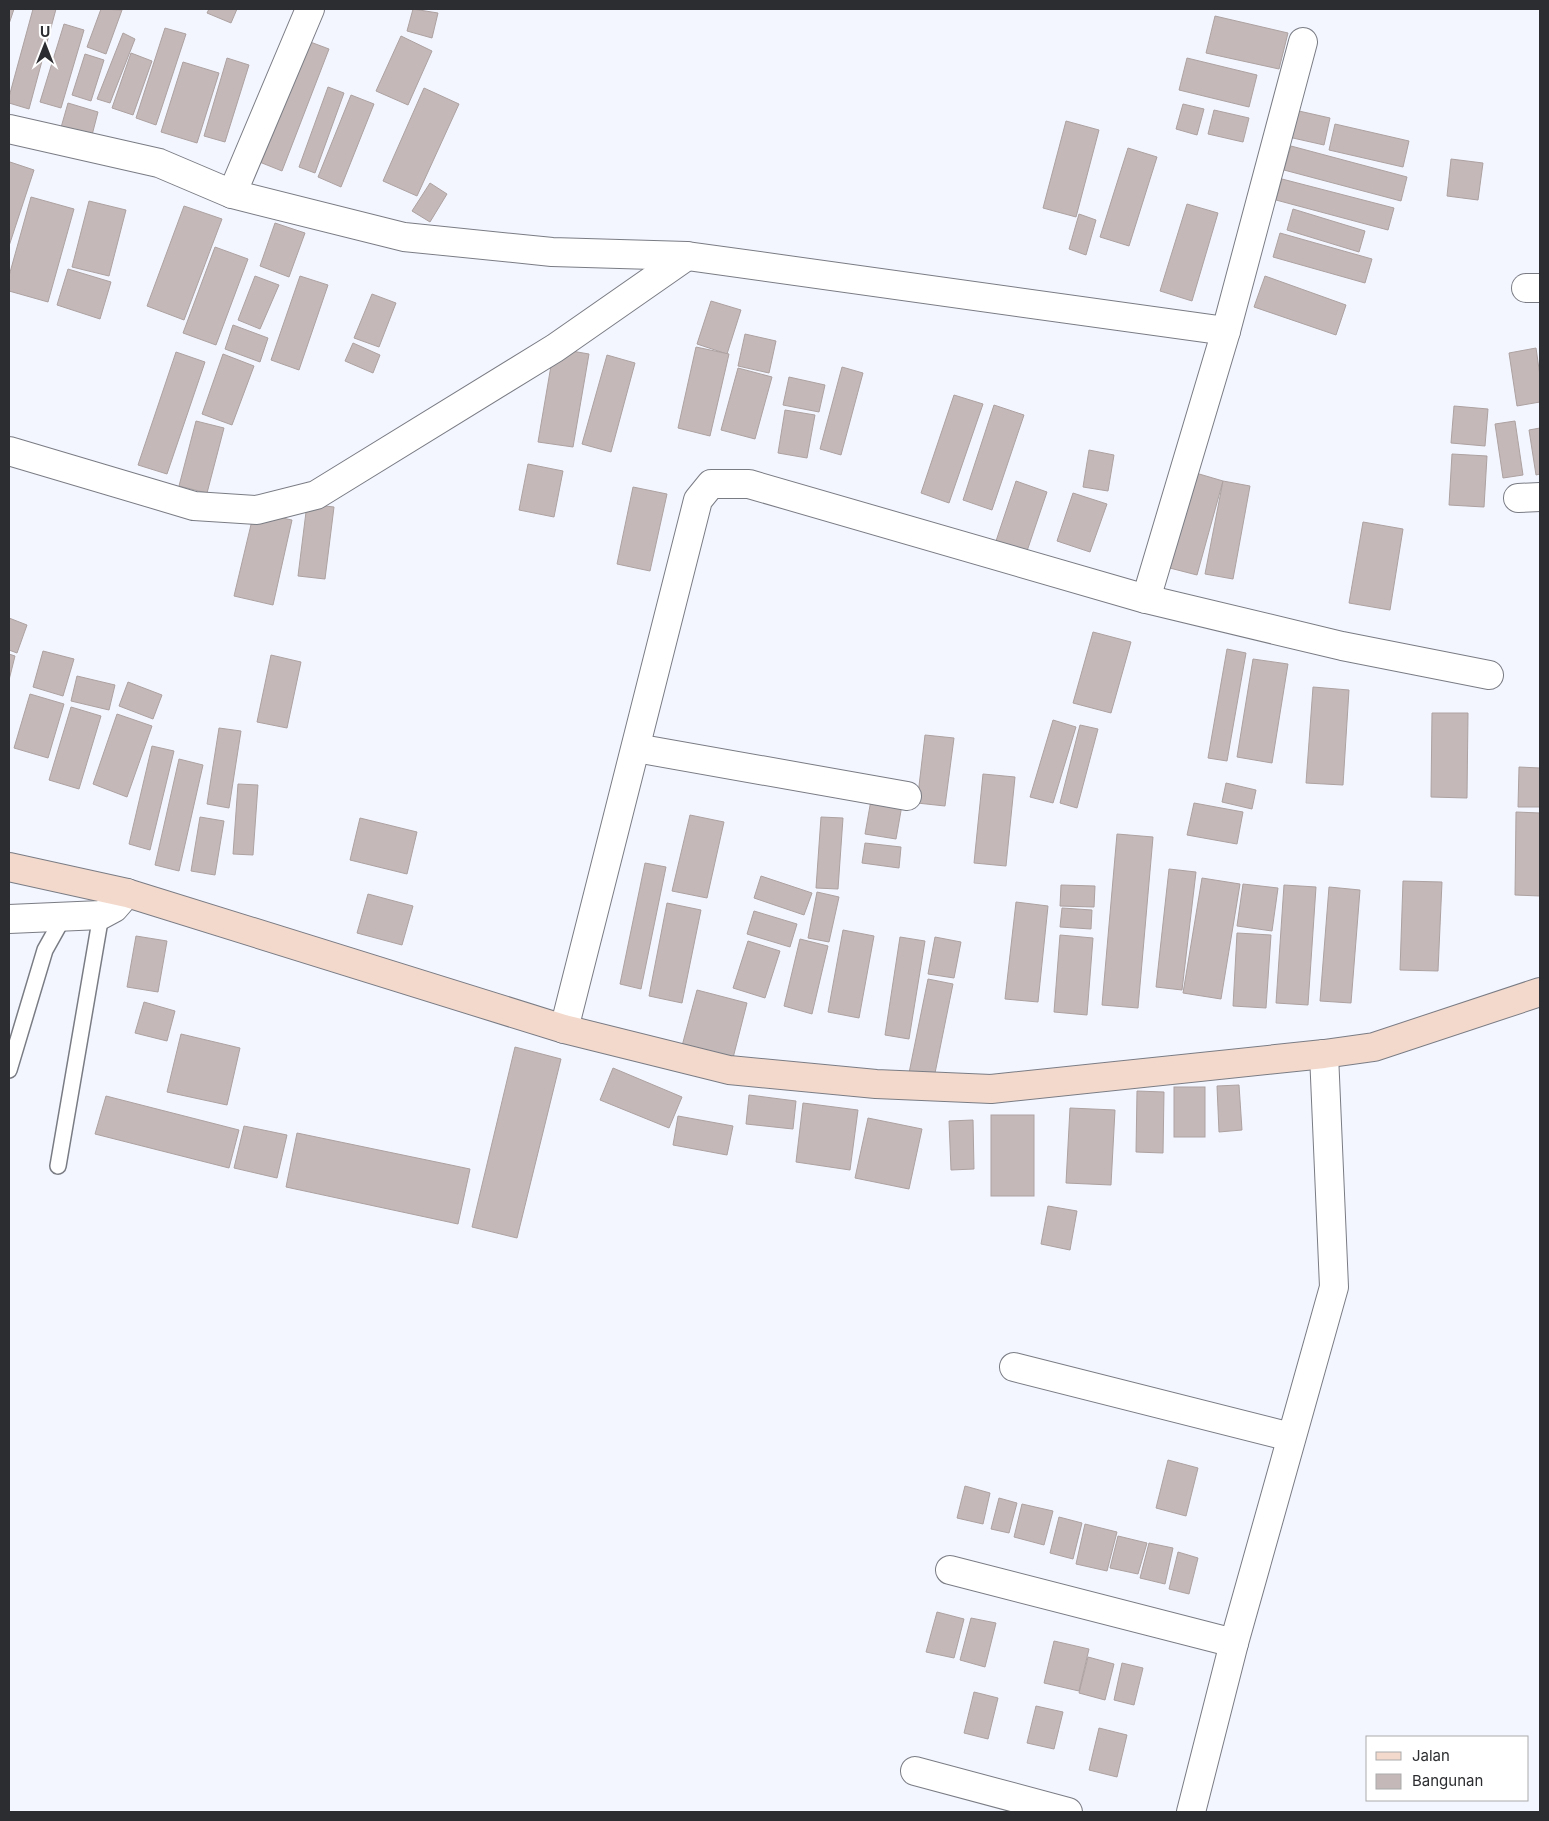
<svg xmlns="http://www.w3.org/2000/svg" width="1549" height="1821" viewBox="0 0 1549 1821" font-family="Inter,sans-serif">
<rect width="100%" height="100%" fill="#f3f5ff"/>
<!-- building -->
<g fill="#c4b9b8" stroke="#ada2a1">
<path d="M9,9H14L9,24Z"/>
<path d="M33,9H56L29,109L9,103V97Z"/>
<path d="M101,9L122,10L106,54L87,47Z"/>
<path d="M209,9H237L231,23L207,13Z"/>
<path d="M413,9L438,13L432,38L407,31Z"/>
<path d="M1215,16L1288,33L1279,69L1206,53Z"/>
<path d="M64,24L84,30L61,108L40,102Z"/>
<path d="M165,28L186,34L156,125L136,118Z"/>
<path d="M123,33L135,39L110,103L97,99Z"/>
<path d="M401,36L432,51L408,105L376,91Z"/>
<path d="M305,40L329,49L282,171L257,161Z"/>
<path d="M131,53L152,61L133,115L112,108Z"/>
<path d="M85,54L104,60L91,101L72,95Z"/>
<path d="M227,58L249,65L225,142L204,136Z"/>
<path d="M1187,58L1257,75L1249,107L1179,90Z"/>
<path d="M183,62L219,73L197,143L161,132Z"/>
<path d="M328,87L344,93L315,173L299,167Z"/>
<path d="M424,88L459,104L417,196L383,181Z"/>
<path d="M351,95L374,104L341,187L318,177Z"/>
<path d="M68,103L98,112L91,139L60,131Z"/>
<path d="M1183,104L1204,109L1197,135L1176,129Z"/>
<path d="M1290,109L1330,118L1324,145L1284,136Z"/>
<path d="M1214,110L1249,118L1243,142L1208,134Z"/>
<path d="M1066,121L1099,130L1076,217L1043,208Z"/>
<path d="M1335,124L1409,141L1403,167L1329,150Z"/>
<path d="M1291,146L1407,177L1401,201L1284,170Z"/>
<path d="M1128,148L1157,157L1129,246L1100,237Z"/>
<path d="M1451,159L1483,163L1478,200L1447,196Z"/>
<path d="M10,162L34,170L9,246V165Z"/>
<path d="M1282,179L1394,208L1388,230L1276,200Z"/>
<path d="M430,183L447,194L430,222L412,211Z"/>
<path d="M31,197L74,209L48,302L9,291V276Z"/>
<path d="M89,201L126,210L109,276L72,267Z"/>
<path d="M1187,204L1218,213L1192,301L1160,291Z"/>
<path d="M184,206L222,219L184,320L147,306Z"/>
<path d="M1293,209L1365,231L1359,252L1287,230Z"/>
<path d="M1079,214L1096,220L1086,255L1069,249Z"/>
<path d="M275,223L305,233L289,277L260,266Z"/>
<path d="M1280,233L1372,259L1365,283L1273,257Z"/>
<path d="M215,247L248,259L216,345L183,333Z"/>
<path d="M68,269L111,282L100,319L57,305Z"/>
<path d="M255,276L279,285L260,329L238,320Z"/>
<path d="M300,276L328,285L299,370L271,360Z"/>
<path d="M1265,276L1346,305L1336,335L1254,307Z"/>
<path d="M372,294L396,303L379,347L354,338Z"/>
<path d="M711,301L741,310L727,354L697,344Z"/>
<path d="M233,325L268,338L260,362L225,349Z"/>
<path d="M745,334L776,341L769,373L738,366Z"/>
<path d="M353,343L380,355L373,373L345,361Z"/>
<path d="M696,347L729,354L710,436L678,428Z"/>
<path d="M554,348L589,354L573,447L538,442Z"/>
<path d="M1536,348L1540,376V402L1517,406L1509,353Z"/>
<path d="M176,352L205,362L167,474L138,465Z"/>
<path d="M223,354L254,366L232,425L202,414Z"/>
<path d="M607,355L635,363L611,452L582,444Z"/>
<path d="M842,367L863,373L841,455L820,449Z"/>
<path d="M738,368L772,377L755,439L721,430Z"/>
<path d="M789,377L825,385L819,412L783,405Z"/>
<path d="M954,395L983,404L949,503L921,493Z"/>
<path d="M994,405L1024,415L992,510L963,500Z"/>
<path d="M1454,406L1488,409L1485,446L1451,443Z"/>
<path d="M785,410L815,415L807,458L778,453Z"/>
<path d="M196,421L224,428L207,493L179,486Z"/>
<path d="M1515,421L1523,475L1503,478L1495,424Z"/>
<path d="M1540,428V474L1536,475L1529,430Z"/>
<path d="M1089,450L1114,455L1108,491L1083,487Z"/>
<path d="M1452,454L1487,456L1484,507L1449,505Z"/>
<path d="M528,464L563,471L554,517L519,510Z"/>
<path d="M1189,471L1223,481L1197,575L1162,566Z"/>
<path d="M1016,481L1047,492L1026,554L995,544Z"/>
<path d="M1223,481L1250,486L1233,579L1205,574Z"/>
<path d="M633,487L667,494L650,571L617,564Z"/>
<path d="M1073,493L1107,504L1090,552L1057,541Z"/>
<path d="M307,504L334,507L325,579L298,576Z"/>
<path d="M254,512L292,520L273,605L234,596Z"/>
<path d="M1363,522L1403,529L1390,610L1349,603Z"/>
<path d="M9,618L27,625L17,653L9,650Z"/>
<path d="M1093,632L1131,642L1111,713L1073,703Z"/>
<path d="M1227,649L1246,653L1227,761L1208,758Z"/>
<path d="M43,651L74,659L63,696L33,687Z"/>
<path d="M9,654L15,656L9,680Z"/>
<path d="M271,655L301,662L287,728L257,722Z"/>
<path d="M1253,659L1288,664L1272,763L1237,757Z"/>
<path d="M77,676L115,685L109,710L71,701Z"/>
<path d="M128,682L162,695L153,719L119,706Z"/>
<path d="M1313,687L1349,690L1343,785L1306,783Z"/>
<path d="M30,694L64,704L48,758L14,748Z"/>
<path d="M71,707L101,716L79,789L49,780Z"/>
<path d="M1432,713H1468L1467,798L1431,797Z"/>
<path d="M117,714L152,726L127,797L93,784Z"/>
<path d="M1053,720L1076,727L1053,803L1030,797Z"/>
<path d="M1080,725L1098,729L1077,808L1060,803Z"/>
<path d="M219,728L241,731L229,808L207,804Z"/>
<path d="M925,735L954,738L945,806L917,803Z"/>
<path d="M152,746L174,751L150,850L129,844Z"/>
<path d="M179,759L203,765L179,871L155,865Z"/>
<path d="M1519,767L1540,768V807H1518Z"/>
<path d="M983,774L1015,777L1006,866L974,863Z"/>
<path d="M1226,783L1256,790L1252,809L1222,802Z"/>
<path d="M238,784L258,785L253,855L233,854Z"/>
<path d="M871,800L902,805L896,839L865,834Z"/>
<path d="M1194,803L1243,812L1237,844L1187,835Z"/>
<path d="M1516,812L1540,813V896L1515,895Z"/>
<path d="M690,815L724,822L707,898L672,891Z"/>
<path d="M200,817L224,821L215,875L191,871Z"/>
<path d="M821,817L843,818L838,889L816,888Z"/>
<path d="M360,818L417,832L407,874L350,860Z"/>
<path d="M1117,834L1153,837L1138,1008L1102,1005Z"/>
<path d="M865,843L901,847L899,868L862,863Z"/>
<path d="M645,863L666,867L641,989L620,984Z"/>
<path d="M1169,869L1196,872L1182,990L1156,987Z"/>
<path d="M761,876L812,893L804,915L754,898Z"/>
<path d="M1202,878L1240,884L1221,999L1183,993Z"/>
<path d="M1403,881L1442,882L1438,971L1400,970Z"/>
<path d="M1243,884L1278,888L1272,931L1237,926Z"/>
<path d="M1061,885L1095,886L1094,907L1060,906Z"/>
<path d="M1284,885L1316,887L1308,1005L1276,1003Z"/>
<path d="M1329,887L1360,890L1351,1003L1320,1001Z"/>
<path d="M817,892L839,897L829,942L808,938Z"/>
<path d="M368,894L413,906L402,945L357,933Z"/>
<path d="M1016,902L1048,906L1038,1002L1005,999Z"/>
<path d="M667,903L701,910L682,1003L649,996Z"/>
<path d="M1062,908L1092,910L1091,929L1060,927Z"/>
<path d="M754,911L797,924L790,947L747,934Z"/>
<path d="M843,930L874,936L859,1018L828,1012Z"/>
<path d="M1237,933L1271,935L1266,1008L1233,1006Z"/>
<path d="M1060,935L1093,938L1087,1015L1054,1012Z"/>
<path d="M136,936L167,941L158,992L127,987Z"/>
<path d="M900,937L925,941L909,1039L885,1035Z"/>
<path d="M935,937L961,942L954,978L928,974Z"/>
<path d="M800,939L828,946L812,1014L784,1006Z"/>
<path d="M748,941L780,951L765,998L733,988Z"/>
<path d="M928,979L953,984L934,1078L909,1073Z"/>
<path d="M697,990L747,1003L733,1058L682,1046Z"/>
<path d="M144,1002L175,1011L167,1041L135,1033Z"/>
<path d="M181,1034L240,1048L227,1105L167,1092Z"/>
<path d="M515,1047L561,1059L517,1238L472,1227Z"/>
<path d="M613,1068L682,1097L669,1128L600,1100Z"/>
<path d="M1239,1085L1242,1130L1219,1132L1217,1086Z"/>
<rect x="1174" y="1087" width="31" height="50"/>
<path d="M1137,1091L1164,1092L1163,1153L1136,1152Z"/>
<path d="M749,1095L796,1101L793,1129L746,1124Z"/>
<path d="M106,1096L239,1130L229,1168L95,1134Z"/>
<path d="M803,1103L858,1110L850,1170L796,1162Z"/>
<path d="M1070,1108L1115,1110L1111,1185L1066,1183Z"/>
<rect x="991" y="1115" width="43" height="81"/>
<path d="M678,1116L733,1126L727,1155L673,1145Z"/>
<path d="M868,1118L922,1129L909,1189L855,1178Z"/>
<path d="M973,1120L974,1169L951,1170L949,1121Z"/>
<path d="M244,1126L287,1135L277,1178L234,1168Z"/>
<path d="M297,1133L470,1169L458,1224L286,1187Z"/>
<path d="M1048,1206L1077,1211L1070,1250L1041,1244Z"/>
<path d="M1168,1460L1198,1468L1186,1516L1156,1508Z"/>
<path d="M965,1486L990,1493L983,1524L957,1518Z"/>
<path d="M999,1498L1017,1503L1009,1533L991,1529Z"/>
<path d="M1022,1504L1053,1511L1044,1545L1014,1537Z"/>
<path d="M1059,1517L1082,1523L1073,1559L1050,1553Z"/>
<path d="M1085,1524L1117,1532L1107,1571L1076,1564Z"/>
<path d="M1118,1536L1147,1543L1138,1574L1110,1568Z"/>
<path d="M1149,1543L1173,1548L1165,1584L1140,1578Z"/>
<path d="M1178,1552L1198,1558L1189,1594L1169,1589Z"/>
<path d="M937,1612L964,1619L954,1658L926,1652Z"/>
<path d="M971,1618L996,1623L985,1667L960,1660Z"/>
<path d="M1054,1641L1089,1649L1079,1691L1044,1683Z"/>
<path d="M1088,1657L1114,1664L1105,1700L1079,1693Z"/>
<path d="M1122,1663L1143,1668L1134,1705L1114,1700Z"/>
<path d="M974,1692L998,1698L988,1739L964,1733Z"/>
<path d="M1036,1706L1063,1712L1054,1749L1027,1743Z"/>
<path d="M1099,1728L1127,1735L1117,1777L1089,1770Z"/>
</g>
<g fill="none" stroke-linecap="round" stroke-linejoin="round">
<defs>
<g id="lane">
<path d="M9,1070L45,950L64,916"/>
<path d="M58,1166L101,915"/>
</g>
<g id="street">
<path d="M9,129L159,163L232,194L404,237L552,252L687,256L1226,331"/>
<path d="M232,194L310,9"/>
<path d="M1526,288H1540"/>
<path d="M9,451L194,506L257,510L316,495L555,348L687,256"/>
<path d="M1518,498L1540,497"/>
<path d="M1146,599L1226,331L1303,42"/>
<path d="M636,748L907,796"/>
<path d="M9,919L101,915L114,908L127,893"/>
<path d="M564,1029L698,500L711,484H749L1146,599L1342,646L1489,675"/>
<path d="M1014,1367L1291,1437"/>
<path d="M950,1570L1234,1643"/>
<path d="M915,1771L1068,1812"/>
<path d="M1191,1812L1234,1643L1334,1287L1324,1054"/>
</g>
<path id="secondary" d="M9,867L127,893L564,1029L729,1070L876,1084L991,1089L1324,1054L1374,1047L1540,992"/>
</defs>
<!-- lane casing -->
<use href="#lane" stroke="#7a7c84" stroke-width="18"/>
<!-- street casing -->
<use href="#street" stroke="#7a7c84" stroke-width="30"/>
<!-- secondary casing -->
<use href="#secondary" stroke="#7a7c84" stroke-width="30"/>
<!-- lane -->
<use href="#lane" stroke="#fff" stroke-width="15"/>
<!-- street -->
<use href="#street" stroke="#fff" stroke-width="28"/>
<!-- secondary -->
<use href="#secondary" stroke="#f3d9cc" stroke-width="28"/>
</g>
<!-- border -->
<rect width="1549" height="1821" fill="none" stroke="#2c2d30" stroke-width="20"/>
<!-- legend -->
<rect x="1366" y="1736" width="162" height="65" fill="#ffffff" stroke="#ababac"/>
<rect x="1376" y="1752" width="25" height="8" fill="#f3d9cc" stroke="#ababac"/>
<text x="1412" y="1761" font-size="15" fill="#2c2d30">Jalan</text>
<rect x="1376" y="1774" width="25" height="15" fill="#c4b9b8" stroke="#ababac"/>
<text x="1412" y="1786" font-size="15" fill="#2c2d30">Bangunan</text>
<!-- north arrow -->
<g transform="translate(45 45)" stroke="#ffffff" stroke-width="4" paint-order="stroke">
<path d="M0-4L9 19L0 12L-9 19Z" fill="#2c2d30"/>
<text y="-8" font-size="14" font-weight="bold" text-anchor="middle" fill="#2c2d30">U</text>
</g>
</svg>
